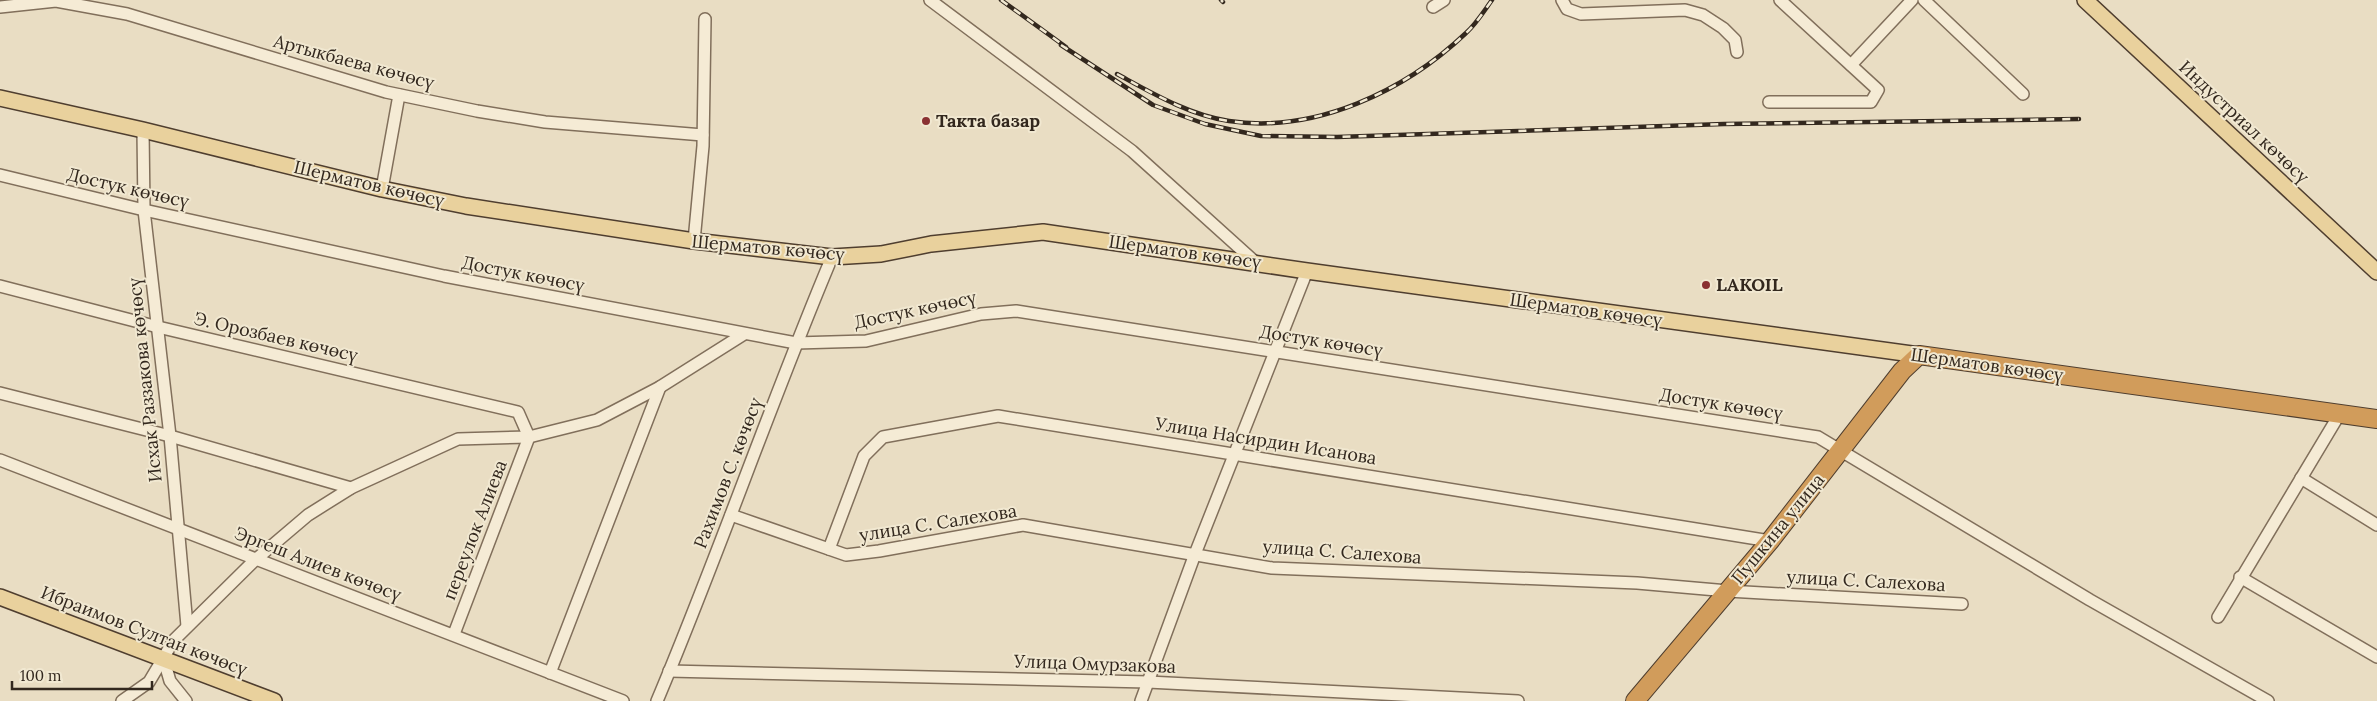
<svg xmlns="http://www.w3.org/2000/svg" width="2377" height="701" viewBox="0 0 2377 701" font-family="Lora,serif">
<rect width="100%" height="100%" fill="#e9ddc3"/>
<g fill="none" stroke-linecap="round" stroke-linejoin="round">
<defs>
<g id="minor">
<path d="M930,0L1132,151L1255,262"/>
<path d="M1562,0L1567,9L1581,14L1685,10L1703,15L1723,28L1735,40L1737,52"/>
<path d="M1924,0L2023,94"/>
<path d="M0,7L56,1L127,14L386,92L477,111L545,122L703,135"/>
<path d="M1433,7L1444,0"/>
<path d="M1851,65L1912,0"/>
<path d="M1769,102H1871L1878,90L1780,0"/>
<path d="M143,130L144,210L170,436L187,626"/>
<path d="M0,175L144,210L444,276L796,343L866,341L981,314L1016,311L1818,437L2090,600L2268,701"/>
<path d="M382,189L399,95"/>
<path d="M694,241L703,146L705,19"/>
<path d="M0,286L158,327L518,412L529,437L454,634"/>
<path d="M0,393L170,436L351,488"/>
<path d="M0,460L623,701"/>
<path d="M2301,478L2377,525"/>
<path d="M731,515L846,555L879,551L1023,525L1272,568L1637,583L1728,591L1962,604"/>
<path d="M829,549L864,456L883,437L998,416L1770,541"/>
<path d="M2240,577L2377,657"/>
<path d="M2218,617L2339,415"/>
<path d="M163,657L170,681L186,701"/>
<path d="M669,671L1148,682L1518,701"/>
<path d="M550,673L660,387"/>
<path d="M122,701L149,682L174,640L255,560L308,515L351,488L458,439L529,437L597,420L660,387L744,334"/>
<path d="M657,701C719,554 770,404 832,257"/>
<path d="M1141,701L1195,554L1307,271"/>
</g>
<g id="major">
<path d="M2085,0L2377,272"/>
<path d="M0,98L143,130L382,189L466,206L694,241L832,257L881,254L931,244L1043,232L1307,271L1919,355"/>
<path d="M0,597L274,701"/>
</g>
<path id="highway" d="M1635,701L1770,541L1902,371L1919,355L2377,419"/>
</defs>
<!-- minor casing -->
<use href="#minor" stroke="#816f5b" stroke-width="14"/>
<!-- major casing -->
<use href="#major" stroke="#4f3e2f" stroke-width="18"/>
<!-- highway casing -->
<use href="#highway" stroke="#4f3e2f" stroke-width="20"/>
<!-- minor -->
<use href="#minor" stroke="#f5ebd5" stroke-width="11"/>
<!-- major -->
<use href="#major" stroke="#e9d19d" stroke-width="15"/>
<!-- highway -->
<use href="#highway" stroke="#d19c5b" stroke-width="18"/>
<defs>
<g id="rail">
<path d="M1001,0L1066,47"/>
<path d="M1221,0L1223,2"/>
<path d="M1061,45L1153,105L1205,124L1261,136L1337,137L1724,124L2079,119"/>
<path d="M1117,74C1152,93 1189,115 1229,121C1315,134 1405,91 1466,33C1476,24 1484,11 1492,0"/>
</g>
</defs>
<!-- rail casing -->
<use href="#rail" stroke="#33281e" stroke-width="4.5"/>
<!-- rail -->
<use href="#rail" stroke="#f1e8d1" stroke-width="2.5" stroke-dasharray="8" stroke-linecap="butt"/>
</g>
<!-- markers -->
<g fill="#8a3132" stroke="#f1e8d1" stroke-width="2">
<circle cx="926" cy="121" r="5"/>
<circle cx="1706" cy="285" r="5"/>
</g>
<g text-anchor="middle" stroke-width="4" stroke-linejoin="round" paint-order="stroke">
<!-- street labels -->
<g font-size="18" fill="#33281e" stroke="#f1e8d1">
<text transform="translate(354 62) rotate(15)" y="6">Артыкбаева көчөсү</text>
<text transform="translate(2244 122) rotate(43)" y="6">Индустриал көчөсү</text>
<text transform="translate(369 184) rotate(13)" y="6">Шерматов көчөсү</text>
<text transform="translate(128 188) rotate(13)" y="6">Достук көчөсү</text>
<text transform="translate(768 248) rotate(5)" y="6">Шерматов көчөсү</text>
<text transform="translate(1185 252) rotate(8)" y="6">Шерматов көчөсү</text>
<text transform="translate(523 274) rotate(11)" y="6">Достук көчөсү</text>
<text transform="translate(915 310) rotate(-12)" y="6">Достук көчөсү</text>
<text transform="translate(1586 310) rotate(8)" y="6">Шерматов көчөсү</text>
<text transform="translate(276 337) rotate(13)" y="6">Э. Орозбаев көчөсү</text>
<text transform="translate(1321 341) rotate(9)" y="6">Достук көчөсү</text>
<text transform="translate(1987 365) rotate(8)" y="6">Шерматов көчөсү</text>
<text transform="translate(145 380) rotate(-96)" y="6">Исхак Раззакова көчөсү</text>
<text transform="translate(1721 404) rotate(9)" y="6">Достук көчөсү</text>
<text transform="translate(1266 441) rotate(9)" y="6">Улица Насирдин Исанова</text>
<text transform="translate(728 473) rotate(-69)" y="6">Рахимов С. көчөсү</text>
<text transform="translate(938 523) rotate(-9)" y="6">улица С. Салехова</text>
<text transform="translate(1778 529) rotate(-51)" y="6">Пушкина улица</text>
<text transform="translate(475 530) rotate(-69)" y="6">переулок Алиева</text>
<text transform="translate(1342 552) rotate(4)" y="6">улица С. Салехова</text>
<text transform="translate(318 564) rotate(21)" y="6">Эргеш Алиев көчөсү</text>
<text transform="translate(1866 581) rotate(3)" y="6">улица С. Салехова</text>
<text transform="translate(144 631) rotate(21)" y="6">Ибраимов Султан көчөсү</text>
<text transform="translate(1095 664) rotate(2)" y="6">Улица Омурзакова</text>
</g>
<!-- poi labels -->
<g font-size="18" font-weight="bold" fill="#33281e" stroke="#f1e8d1" text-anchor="start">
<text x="936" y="127">Такта базар</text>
<text x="1716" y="291">LAKOIL</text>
</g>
</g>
<!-- scale -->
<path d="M12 681v8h140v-8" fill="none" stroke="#33281e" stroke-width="2.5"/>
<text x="20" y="681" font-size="15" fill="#33281e" stroke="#f1e8d1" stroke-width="4" paint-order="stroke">100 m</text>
</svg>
